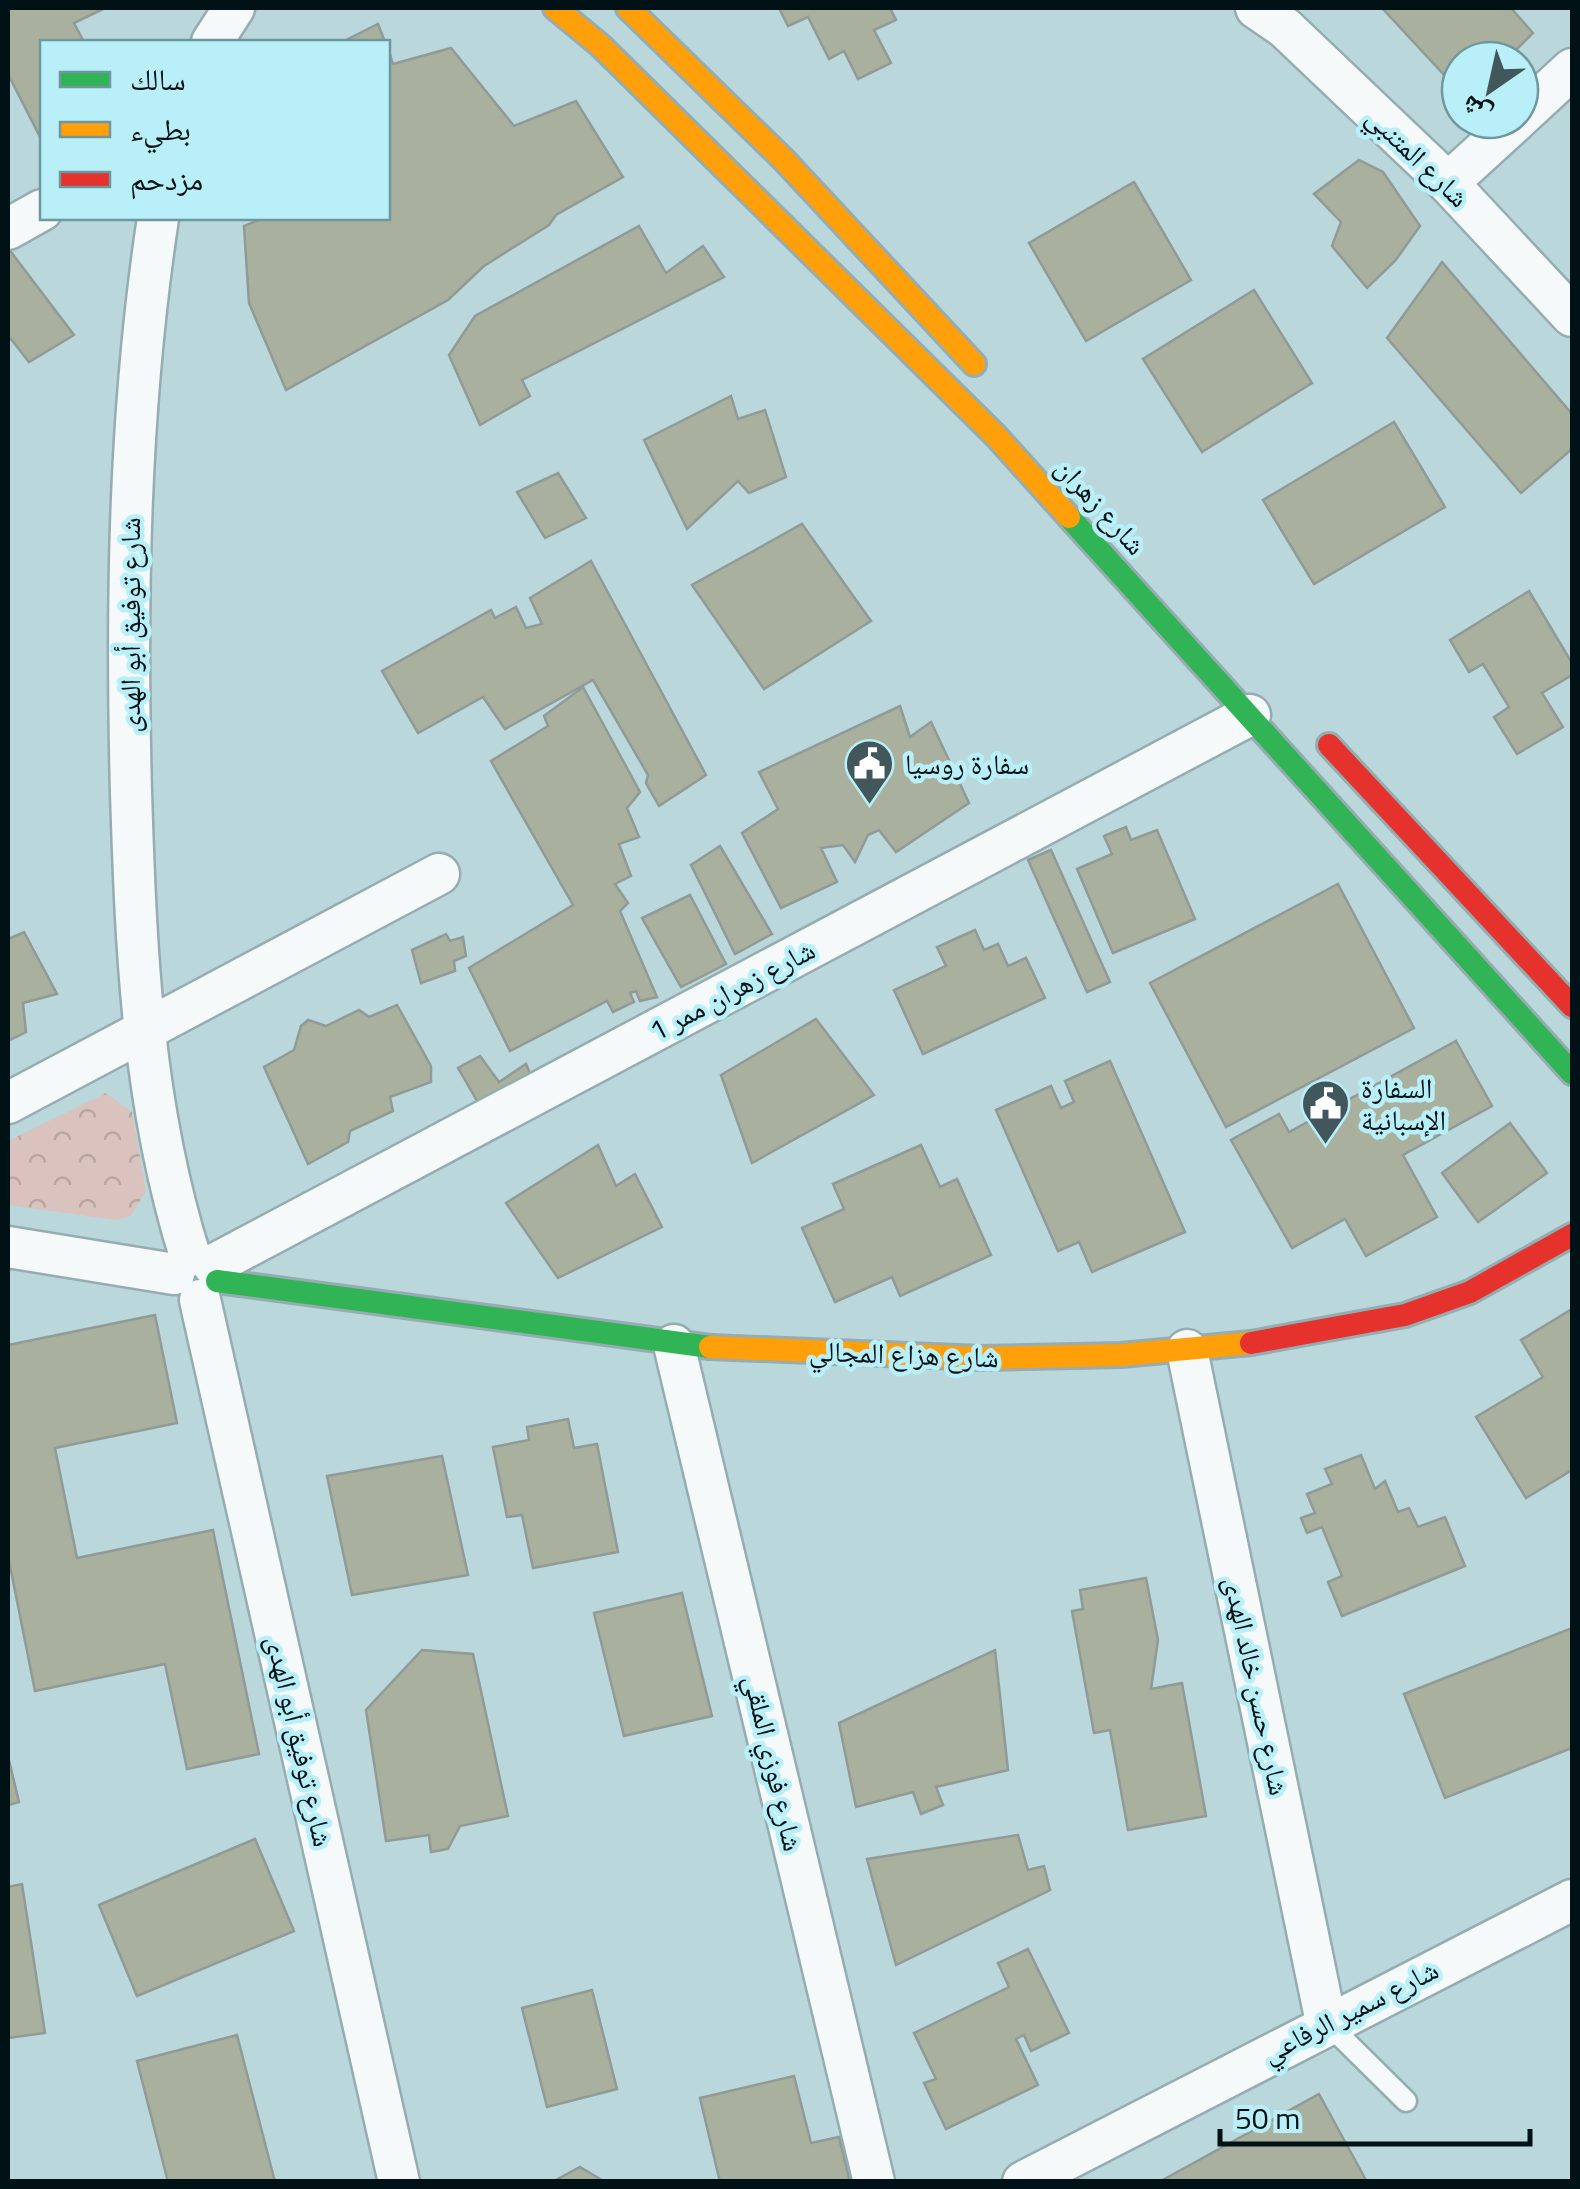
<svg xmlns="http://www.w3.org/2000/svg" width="1580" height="2189" viewBox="0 0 1580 2189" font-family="'Titillium Web','Noto Naskh Arabic',sans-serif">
<defs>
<pattern id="park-crowns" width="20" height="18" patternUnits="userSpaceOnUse" patternTransform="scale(2.5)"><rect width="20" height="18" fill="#dac2be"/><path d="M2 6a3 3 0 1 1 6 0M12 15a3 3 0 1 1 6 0" fill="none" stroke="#b9a6a3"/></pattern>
</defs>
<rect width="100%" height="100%" fill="#bad7dc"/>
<!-- park -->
<path fill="url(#park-crowns)" d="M106,1093L132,1112L146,1191L131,1216L116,1220L8,1205V1141Z"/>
<!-- building -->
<g fill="#aab09e" stroke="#909a96" stroke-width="2.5">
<path d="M8,8H105L74,23L84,42H42L40,137L8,74Z"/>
<path d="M779,8H890L896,20L874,30L891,63L858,79L844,51L829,59L808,17L788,26Z"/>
<path d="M1382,8H1511L1533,33L1506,60H1460V92Z"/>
<path d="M378,24L385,42H342Z"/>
<path d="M451,48L514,126L576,101L623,177L556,215L549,225L484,266L448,300L286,390L249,303L244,226L264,218H388V49L393,64Z"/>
<path d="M1359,160L1383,172L1420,226L1395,261L1367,288L1332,246L1341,222L1314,194Z"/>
<path d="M1134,182L1191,280L1086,341L1029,243Z"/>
<path d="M639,226L666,273L703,246L724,277L522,380L530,396L480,425L449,355L475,316Z"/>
<path d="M8,248L74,335L29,362L11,339L8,340Z"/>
<path d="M1442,262L1572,414V449L1521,493L1387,338Z"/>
<path d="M1254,290L1312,383L1202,452L1143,359Z"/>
<path d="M731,396L738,419L765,410L786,477L749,493L738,481L687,529L644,440Z"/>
<path d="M1394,422L1445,507L1314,584L1263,500Z"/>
<path d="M558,473L586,518L545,538L517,492Z"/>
<path d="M802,524L871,621L764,689L692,585Z"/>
<path d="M591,561L706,775L659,806L646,783L648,775L593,680L505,729L483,697L418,733L382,671L491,610L495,618L516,607L526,628L542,624L530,598Z"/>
<path d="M1529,591L1572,663V675L1542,693L1563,727L1517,754L1494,717L1509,707L1483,664L1469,672L1450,640Z"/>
<path d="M583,687L640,792L627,808L639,837L619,844L631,876L615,884L628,903L620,911L657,997L640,1001L636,991L630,993L634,1002L613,1012L607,1001L510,1051L469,968L573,905L491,761L548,726L544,716Z"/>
<path d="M900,706L910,737L931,722L969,803L896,852L879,830L868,835L855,862L843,845L821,848L837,882L781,908L742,833L778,809L759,772Z"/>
<path d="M1126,827L1131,840L1157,830L1195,919L1113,953L1077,869L1112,854L1104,836Z"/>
<path d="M720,846L772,934L735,954L691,865Z"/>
<path d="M1051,850L1110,982L1087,992L1028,860Z"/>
<path d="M1338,884L1414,1028L1226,1127L1150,983Z"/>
<path d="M690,895L726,964L681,987L642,918Z"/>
<path d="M975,930L984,950L998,944L1008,966L1026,958L1045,998L923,1054L894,990L946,966L937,947Z"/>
<path d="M24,932L57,994L23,1003L26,1032L8,1041V939Z"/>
<path d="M446,934L450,941L463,937L466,956L454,961L455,971L421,983L412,950Z"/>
<path d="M397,1005L431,1066V1082L390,1097L393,1111L350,1131L348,1142L308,1164L264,1067L294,1050L301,1026L308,1020L326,1026L359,1010L369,1017Z"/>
<path d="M816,1019L874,1095L752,1163L721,1075Z"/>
<path d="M1456,1041L1492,1106L1403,1155L1437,1217L1366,1256L1345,1219L1292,1248L1231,1140L1279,1114L1289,1132Z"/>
<path d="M480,1056L499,1082L526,1064L533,1081L480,1106L458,1068Z"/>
<path d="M1110,1061L1185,1232L1092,1272L1079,1242L1058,1251L996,1110L1051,1086L1061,1108L1074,1102L1065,1081Z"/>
<path d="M1510,1123L1547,1173L1478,1222L1442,1173Z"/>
<path d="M598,1145L616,1186L635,1174L662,1227L558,1278L506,1203Z"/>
<path d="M921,1145L940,1187L957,1179L991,1255L900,1296L892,1277L835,1302L802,1228L844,1209L833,1184Z"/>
<path d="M1572,1309V1470L1526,1498L1476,1417L1543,1377L1521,1340Z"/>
<path d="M155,1315L177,1423L55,1448L77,1558L213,1530L259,1754L187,1769L165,1664L35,1691L8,1556V1345Z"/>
<path d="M568,1419L574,1448L597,1444L618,1552L533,1568L522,1515L507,1517L493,1447L529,1440L527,1427Z"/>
<path d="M1361,1455L1375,1489L1385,1481L1398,1512L1409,1508L1418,1527L1445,1517L1465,1566L1342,1616L1328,1582L1342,1576L1322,1527L1307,1533L1301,1518L1315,1513L1307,1494L1332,1484L1325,1469Z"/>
<path d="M442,1456L468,1575L352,1595L327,1476Z"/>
<path d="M1146,1578L1158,1640L1151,1689L1182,1683L1206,1816L1128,1830L1110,1730L1094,1733L1072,1611L1083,1609L1080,1590Z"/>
<path d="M682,1593L712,1716L624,1736L594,1613Z"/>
<path d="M1572,1628V1748L1445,1798L1404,1694Z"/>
<path d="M422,1650L473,1654L508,1816L460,1826L448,1849L431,1852L429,1835L386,1841L366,1710Z"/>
<path d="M995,1650L1008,1770L936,1787L943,1805L921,1814L913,1792L856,1807L839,1723Z"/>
<path d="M8,1756L19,1802L8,1805Z"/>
<path d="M1018,1835L1028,1870L1044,1866L1050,1890L896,1965L867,1859Z"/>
<path d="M255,1839L294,1931L137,1996L99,1905Z"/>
<path d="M22,1884L45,2033L8,2038V1887Z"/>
<path d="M1028,1949L1069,2033L1031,2051L1024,2035L1016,2039L1038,2085L946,2129L924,2083L936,2079L914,2033L1009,1987L998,1963Z"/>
<path d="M592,1990L617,2089L547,2107L522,2008Z"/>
<path d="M237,2035L275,2182H168L137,2061Z"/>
<path d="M794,2076L811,2143L839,2137L850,2182H720L700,2098Z"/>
<path d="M1319,2094L1367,2182H1159Z"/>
<path d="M580,2167L605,2182H552Z"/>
</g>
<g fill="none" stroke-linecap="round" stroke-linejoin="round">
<defs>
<path id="lane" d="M1326,2022L1406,2101"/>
<g id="street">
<path d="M1256,8L1285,28L1448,183L1572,316"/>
<path d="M212,42L234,8"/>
<path d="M1520,117L1572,69"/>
<path d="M1448,183L1517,120"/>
<path d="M158,218C129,409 126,599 131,792C136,951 142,1103 190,1256"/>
<path d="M8,229L42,210"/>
<path d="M8,1103L439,874"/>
<path d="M8,1247L174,1274"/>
<path d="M213,1265L1250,715"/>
<path d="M200,1300L399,2182"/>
<path d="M674,1345L874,2182"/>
<path d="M1187,1350L1326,2022"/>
<path d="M1023,2182L1572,1900"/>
</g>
<g id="fast">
<path d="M1069,517L1572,1073"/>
<path d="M217,1281L710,1347"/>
</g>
<g id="slow">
<path d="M555,8L601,46L996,436L1069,517"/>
<path d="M628,8L784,160L974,364"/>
<path d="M710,1347L982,1358L1121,1355L1251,1343"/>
</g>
<g id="jam">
<path d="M1329,745L1572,1006"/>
<path d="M1251,1343L1405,1315L1470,1292L1572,1235"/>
</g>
</defs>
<!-- lane casing -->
<use href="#lane" stroke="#95acb0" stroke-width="25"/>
<!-- street casing -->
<use href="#street" stroke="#95acb0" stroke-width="45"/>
<!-- fast casing -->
<use href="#fast" stroke="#95acb0" stroke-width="28"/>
<!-- slow casing -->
<use href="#slow" stroke="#95acb0" stroke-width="28"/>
<!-- jam casing -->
<use href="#jam" stroke="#95acb0" stroke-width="28"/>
<!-- lane -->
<use href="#lane" stroke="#f5f9fa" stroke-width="20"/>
<!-- street -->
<use href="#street" stroke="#f5f9fa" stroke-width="40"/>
<!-- fast -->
<use href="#fast" stroke="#30b455" stroke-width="22"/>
<!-- slow -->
<use href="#slow" stroke="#ff9f0a" stroke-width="22"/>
<!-- jam -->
<use href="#jam" stroke="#e5322d" stroke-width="22"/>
</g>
<!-- icons -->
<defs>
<symbol id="civic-pin" viewBox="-11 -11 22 30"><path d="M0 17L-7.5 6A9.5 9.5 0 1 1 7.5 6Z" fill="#41575b" stroke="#b8eff9"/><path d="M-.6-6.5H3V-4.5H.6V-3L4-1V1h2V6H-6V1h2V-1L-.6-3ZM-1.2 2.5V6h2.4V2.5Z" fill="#fff"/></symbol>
</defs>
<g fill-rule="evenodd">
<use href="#civic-pin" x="842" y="736" width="55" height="75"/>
<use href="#civic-pin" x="1298" y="1076" width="55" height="75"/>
</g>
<g text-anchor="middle" stroke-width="9" stroke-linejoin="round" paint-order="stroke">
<!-- street labels -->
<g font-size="28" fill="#001216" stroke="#b8eff9">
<text transform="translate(1418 157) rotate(44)" y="10">شارع المتنبي</text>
<text transform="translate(1101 506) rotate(48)" y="10">شارع زهران</text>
<text transform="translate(130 625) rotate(-90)" y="10">شارع توفيق أبو الهدى</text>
<text transform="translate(732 990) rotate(-28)" y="10">شارع زهران ممر 1</text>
<text transform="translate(904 1354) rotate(2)" y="10">شارع هزاع المجالي</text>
<text transform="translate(1257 1686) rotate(78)" y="10">شارع حسن خالد الهدى</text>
<text transform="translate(300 1741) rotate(77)" y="10">شارع توفيق أبو الهدى</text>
<text transform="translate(774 1763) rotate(77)" y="10">شارع فوزي الملقي</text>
<text transform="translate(1350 2011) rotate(-27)" y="10">شارع سمير الرفاعي</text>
</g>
<!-- poi labels -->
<g font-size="28" fill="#001216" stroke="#b8eff9" text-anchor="start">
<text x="905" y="774">سفارة روسيا</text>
<text x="1361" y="1098">السفارة<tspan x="1361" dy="32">الإسبانية</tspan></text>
</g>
</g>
<!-- border -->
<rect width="1580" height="2189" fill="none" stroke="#001216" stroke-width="20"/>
<!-- legend -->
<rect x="40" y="40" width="350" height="180" fill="#b8eff9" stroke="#6e979e" stroke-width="2.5"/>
<rect x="60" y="72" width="50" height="15" fill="#30b455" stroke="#6e979e" stroke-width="2.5"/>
<text x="130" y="90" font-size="30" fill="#001216">سالك</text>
<rect x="60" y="122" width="50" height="15" fill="#ff9f0a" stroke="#6e979e" stroke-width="2.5"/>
<text x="130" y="140" font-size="30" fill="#001216">بطيء</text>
<rect x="60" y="172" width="50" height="15" fill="#e5322d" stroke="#6e979e" stroke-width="2.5"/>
<text x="130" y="190" font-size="30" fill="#001216">مزدحم</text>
<!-- north arrow -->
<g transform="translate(1490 90) rotate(214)"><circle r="48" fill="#b8eff9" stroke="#6e979e" stroke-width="2.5"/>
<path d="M0-8L18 38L0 25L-18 38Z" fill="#41575b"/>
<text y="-15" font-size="28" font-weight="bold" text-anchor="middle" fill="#001216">ش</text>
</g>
<!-- scale -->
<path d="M1220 2129v15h310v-15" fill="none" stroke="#001216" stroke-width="5"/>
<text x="1235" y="2129" font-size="30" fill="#001216" stroke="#b8eff9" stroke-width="8" paint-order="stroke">50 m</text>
</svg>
